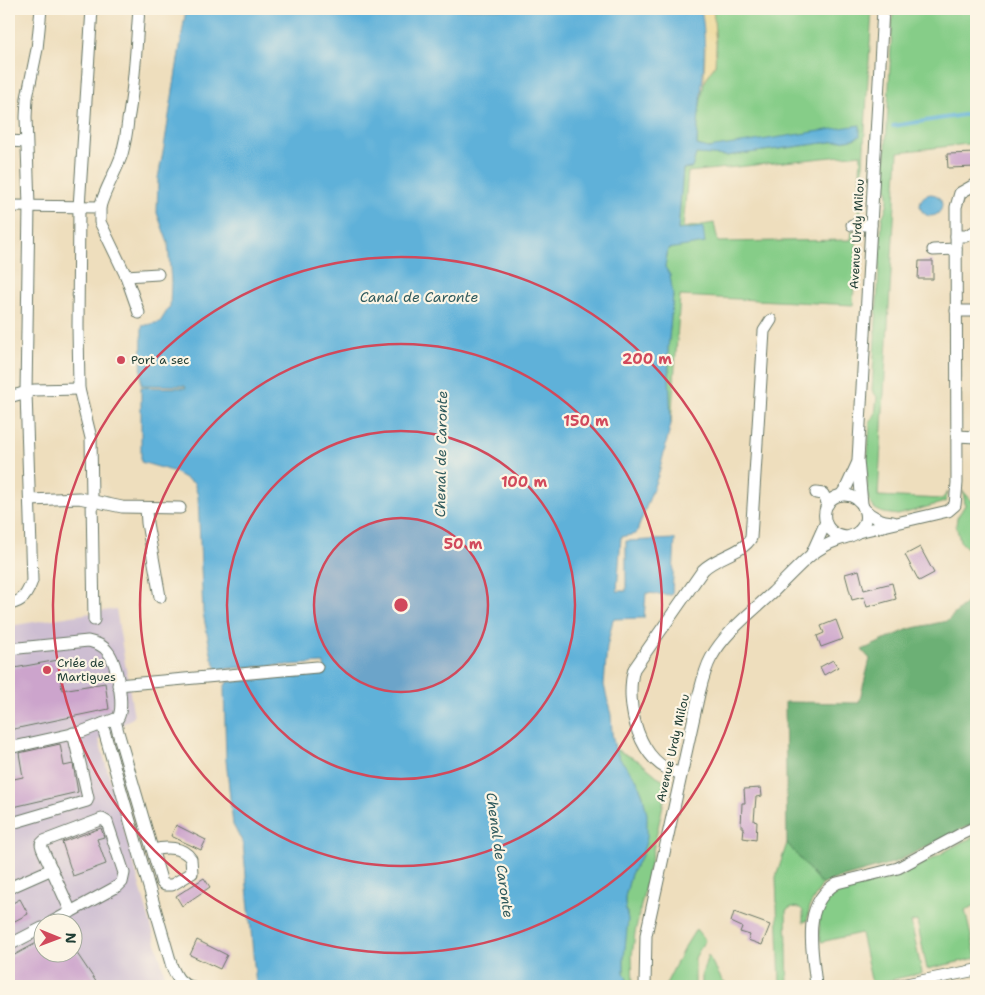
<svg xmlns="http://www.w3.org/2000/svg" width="985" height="995" viewBox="0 0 985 995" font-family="'Shantell Sans',sans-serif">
<rect width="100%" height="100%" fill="#fcf5e5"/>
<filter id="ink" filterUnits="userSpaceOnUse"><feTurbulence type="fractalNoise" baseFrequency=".02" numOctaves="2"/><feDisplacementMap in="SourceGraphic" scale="10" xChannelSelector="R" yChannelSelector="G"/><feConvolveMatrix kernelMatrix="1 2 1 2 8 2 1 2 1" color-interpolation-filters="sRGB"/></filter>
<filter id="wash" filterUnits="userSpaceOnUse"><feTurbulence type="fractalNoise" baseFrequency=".0096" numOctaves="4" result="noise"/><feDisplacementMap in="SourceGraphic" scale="20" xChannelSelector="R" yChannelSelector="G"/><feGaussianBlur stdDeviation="1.12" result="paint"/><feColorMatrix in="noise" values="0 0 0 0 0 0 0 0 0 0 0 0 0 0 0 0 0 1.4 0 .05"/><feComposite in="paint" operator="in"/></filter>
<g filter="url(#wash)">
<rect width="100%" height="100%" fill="#eedebd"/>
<!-- industrial -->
<path fill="#cdbed2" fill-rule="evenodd" d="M116,609L134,717L99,740L168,986H9V626ZM42,922H72V952H42Z"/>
<!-- green -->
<g fill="#86cd88" stroke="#52855e">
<path d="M713,9H872L860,216L858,218L861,154L688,172L683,228L714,223L718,242L851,240L852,230L857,233L853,305L680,296L671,424L668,349L673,295L665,267L668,249L673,248L678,231L683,169L692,167L696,153L726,156L853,139L860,136L708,148L697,145L698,117L704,83L715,64L716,45Z"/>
<path d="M893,9H976V143L898,152L878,496L942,499L948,492L945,502L898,515L883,513L875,509L869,501L867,493V468L870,422L875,414L877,397L872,390L882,218C888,206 891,195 884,183Z"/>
<path d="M963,491L972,501L976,500V551L966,547L960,541L956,525L957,518L965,505Z"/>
<path d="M615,749L639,761L657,776L668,782L635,933L632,956L633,986H629L624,972V958L627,913L625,905V897L631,874L642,855L643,796L637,780L620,759Z"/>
<path d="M976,836V905L965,910L976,958L927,969L917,921L911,922L922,973L872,984L861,933L821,942L820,939L819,918L823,908L830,899L839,892L903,875L962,842Z"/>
<path d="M787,843L822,885L810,905L807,921L803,922V911L800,908L792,907L786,910L788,986H780L776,877Z"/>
<path d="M696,929L705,940L695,958V986H665L683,950Z"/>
<path d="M708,955L723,982L731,986H702V974Z"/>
</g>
<!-- forest -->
<path fill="#6cb074" stroke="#467654" d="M976,594V822L896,862L833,880L822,885L787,843L785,702L859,703L870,659L862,650L909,629L947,621Z"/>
<!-- sand -->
<path fill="#eeda9e" stroke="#868c69" d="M701,9H713L716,45L715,64L704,83L705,49Z"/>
<!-- water -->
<g fill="#5eb1d9" stroke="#3e7786">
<path d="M186,9H701C710,54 698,99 697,145L708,148L860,125V136L853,139L726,156L696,154L692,168L683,169L678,230L703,227L705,243L668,249L665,267L670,275L673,295L668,349L671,424L659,473L636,534L621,537L617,591H626V541L675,539L672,595L646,593L644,618L613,619L607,647L604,685L611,715L612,733L615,749L620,759L637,780L643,796L647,814V838L642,855L631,874L625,897V905L628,920L624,958V972L629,986H256L243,843L233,825L226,760L224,688L227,682L325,675L324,663L217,669L212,658L203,613L198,496L194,483L172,471L141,462V387L186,388L185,386L141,385L142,326L160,322L170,306L171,282L168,243L157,213L158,178L164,147Z"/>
<circle cx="931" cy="205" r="11"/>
</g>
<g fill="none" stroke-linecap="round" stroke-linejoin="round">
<!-- stream -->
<path stroke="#5eb1d9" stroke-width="4" d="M893,126L976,113"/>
</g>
<g id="blocks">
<!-- building -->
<g fill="#cca4cc">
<path d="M976,153V167L948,168L947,154Z"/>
<path d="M919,261H933V279H918Z"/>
<path d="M920,547L934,573L919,581L905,555Z"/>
<path d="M859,570L864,590L892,583L896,599L867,607L864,597L852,600L845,574Z"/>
<path d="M836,620L843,639L821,647L817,636L824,633L821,626Z"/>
<path d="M58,660L62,690L105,683L109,709L9,730V669Z"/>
<path d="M833,660L838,667L824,675L820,667Z"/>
<path d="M60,744L64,766L73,764L78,792L9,808V780L23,777L19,753Z"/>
<path d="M761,788L762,796L756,797L754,821L757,822L756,840L743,838L744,827H741L742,803H745L744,789Z"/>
<path d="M176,825L206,840L201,850L171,836Z"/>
<path d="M101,828L104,837L97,839L106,864L73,876L62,842Z"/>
<path d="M204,878L210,887L182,906L176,896Z"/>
<path d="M20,899L28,914L9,924V905Z"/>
<path d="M734,912L770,925L762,945L748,940L750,935L740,932L742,927L731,922Z"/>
<path d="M42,940V952H76L99,986H9V958Z"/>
<path d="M197,940L227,955L220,969L190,955Z"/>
</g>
</g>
</g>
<g filter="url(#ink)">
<use href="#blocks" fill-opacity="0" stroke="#677564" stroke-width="1"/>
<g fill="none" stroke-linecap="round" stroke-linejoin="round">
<defs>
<g id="minor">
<path d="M92,9L79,207L78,326L79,389L91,438L94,620"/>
<path d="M9,141L26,142"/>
<path d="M9,206L100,207V222L126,276L158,274"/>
<path d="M100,207C105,189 116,172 122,154C125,143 127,131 128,120C135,83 136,46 139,9"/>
<path d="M852,225H871"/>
<path d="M956,236H966L976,231"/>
<path d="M933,250L956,249"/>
<path d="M126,276L139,313"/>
<path d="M956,311H976"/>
<path d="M9,397L34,390L79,389"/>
<path d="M957,436L976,437"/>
<path d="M816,493L823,494L828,504"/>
<path d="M841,495L846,488L857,464"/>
<path d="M30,500L79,498L122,507L180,508"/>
<path d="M862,504L858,460L883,9"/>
<path d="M146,508L147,523L160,597"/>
<path d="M864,509C873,518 881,521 893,522"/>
<path d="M858,532L948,511L955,505L957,483L956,207L960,193L976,184"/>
<path d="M812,553L825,524"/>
<path d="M9,604C23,602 27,594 32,581L26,392L29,206L26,117L27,98L37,49L41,9"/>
<path d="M9,649L88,641C96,643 103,645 108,652C117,663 125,706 118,718L81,732L9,748"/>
<path d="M118,685L317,667"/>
<path d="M115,720L118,732L162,883L165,885H172L192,873L191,859C183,846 165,847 153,850"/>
<path d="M102,724L172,967C176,976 180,984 190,986"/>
<path d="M681,773C639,768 624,703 634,669L703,570C715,557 743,553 751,538L764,331L771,320"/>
<path d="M9,824L87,801L88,798L73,733"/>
<path d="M9,888L52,869"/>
<path d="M52,922L118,886L122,882L124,873L107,822L102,819L44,841L41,844L42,848L71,912"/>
<path d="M9,945L42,928"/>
<path d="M645,986L646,935L699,694C702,682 705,669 711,658C725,632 752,612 773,592C786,579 798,566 811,555C819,549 829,543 838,540C845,537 853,537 859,531C872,519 864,496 845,495C819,494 816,535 847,537"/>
<path d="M816,986C813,950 800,905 837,883L898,868L959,835L976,827"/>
<path d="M896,986L976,970"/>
</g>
</defs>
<!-- minor casing -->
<use href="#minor" stroke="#677564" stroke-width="13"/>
<!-- minor -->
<use href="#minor" stroke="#fff" stroke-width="11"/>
</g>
</g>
<!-- distance rings -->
<circle cx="401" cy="605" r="87" fill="#d1495b" fill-opacity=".12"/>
<g fill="none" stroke="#d1495b" stroke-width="2.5">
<circle cx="401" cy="605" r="87"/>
<circle cx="401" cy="605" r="174"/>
<circle cx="401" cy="605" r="261"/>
<circle cx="401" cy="605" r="348"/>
</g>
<!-- markers -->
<g fill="#d1495b" stroke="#fcf5e5" stroke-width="2">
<circle cx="121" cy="360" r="5"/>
<circle cx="47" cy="670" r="5"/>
</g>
<g text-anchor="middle" stroke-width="4.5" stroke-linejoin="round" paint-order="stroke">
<!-- street labels -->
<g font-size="12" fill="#1f3d34" stroke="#fcf5e5">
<text transform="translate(857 234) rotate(-87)" y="4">Avenue Urdy Milou</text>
<text transform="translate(673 748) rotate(-77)" y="4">Avenue Urdy Milou</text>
</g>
<!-- poi labels -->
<g font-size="12" fill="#1f3d34" stroke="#fcf5e5" text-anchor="start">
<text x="131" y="364">Port a sec</text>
<text x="57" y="667">Criée de<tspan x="57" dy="14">Martigues</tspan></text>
</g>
<!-- water labels -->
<g font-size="14" font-style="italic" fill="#2f5a5d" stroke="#fcf5e5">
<text x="419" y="302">Canal de Caronte</text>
<text transform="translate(441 454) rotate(-89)" y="5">Chenal de Caronte</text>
<text transform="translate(500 855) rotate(82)" y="5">Chenal de Caronte</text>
</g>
</g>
<circle cx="401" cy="605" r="8" fill="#d1495b" stroke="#fcf5e5" stroke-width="2.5"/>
<g font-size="15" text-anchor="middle" font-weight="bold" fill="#d1495b" stroke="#fcf5e5" stroke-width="4.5" stroke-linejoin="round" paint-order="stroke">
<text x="647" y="364">200 m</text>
<text x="586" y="426">150 m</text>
<text x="524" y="487">100 m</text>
<text x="463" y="549">50 m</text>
</g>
<!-- margin -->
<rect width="985" height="995" fill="none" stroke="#fcf5e5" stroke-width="30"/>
<!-- north arrow -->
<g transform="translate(58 938) rotate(91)"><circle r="24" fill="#fcf5e5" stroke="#a4ab9e"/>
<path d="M0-4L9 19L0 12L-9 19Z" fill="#d1495b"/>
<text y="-8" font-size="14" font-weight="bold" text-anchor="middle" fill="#1f3d34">N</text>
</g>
</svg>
